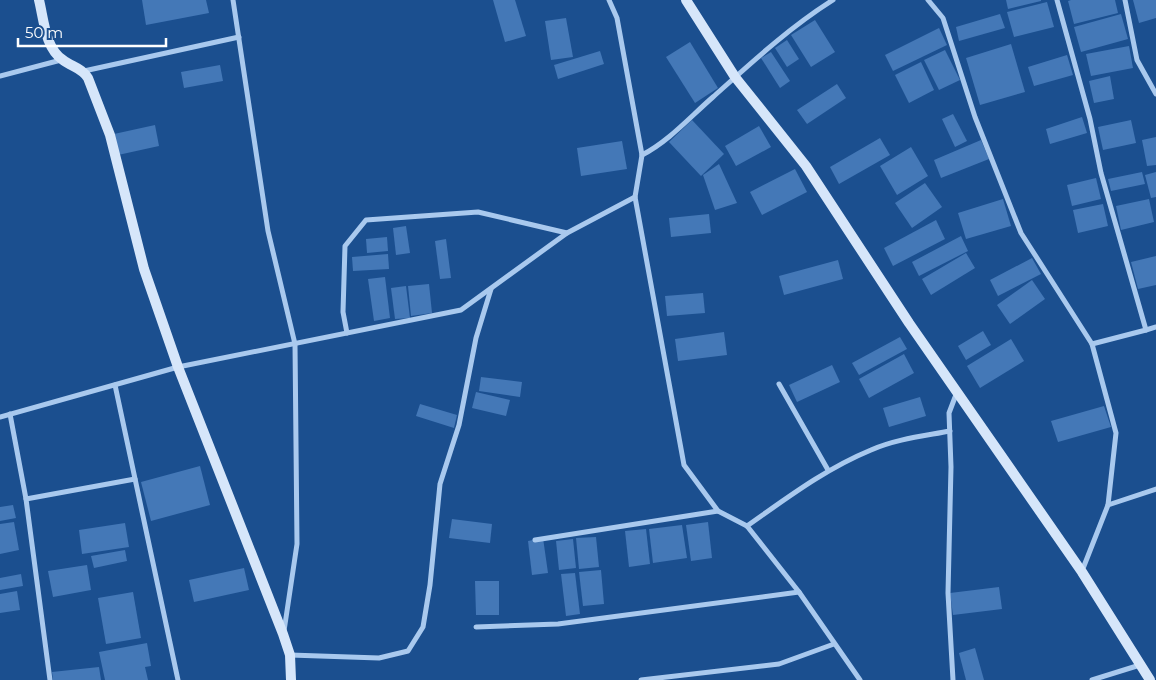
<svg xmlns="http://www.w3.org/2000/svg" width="1156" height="680" viewBox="0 0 1156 680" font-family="Montserrat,sans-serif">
<rect width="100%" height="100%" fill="#1b4f8f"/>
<!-- building -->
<g fill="#4478b7">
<path d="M142,0H206L209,13L146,25Z"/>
<path d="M493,0H515L526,36L505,42Z"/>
<path d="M1006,0H1041V1L1008,9Z"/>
<path d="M1071,0H1115L1118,13L1074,24L1068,1Z"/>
<path d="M1133,0H1156V18L1139,23Z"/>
<path d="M1047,2L1054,27L1014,37L1007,12Z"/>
<path d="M1000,14L1005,28L959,41L956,27Z"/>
<path d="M1121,14L1128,39L1081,52L1074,27Z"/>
<path d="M566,18L573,57L551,60L545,21Z"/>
<path d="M815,20L835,52L811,67L791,35Z"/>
<path d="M939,28L947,45L893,71L885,55Z"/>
<path d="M787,40L799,59L787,67L775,48Z"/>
<path d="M690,42L718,88L695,103L666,57Z"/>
<path d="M1011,44L1025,92L980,105L966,58Z"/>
<path d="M1129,46L1133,68L1091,76L1086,54Z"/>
<path d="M945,50L960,80L939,90L924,60Z"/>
<path d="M600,51L604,64L558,79L554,65Z"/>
<path d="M771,52L790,81L780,88L761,58Z"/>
<path d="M1067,55L1073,75L1034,86L1028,67Z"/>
<path d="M921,62L934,90L909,103L895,75Z"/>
<path d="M220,65L223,81L184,88L181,72Z"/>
<path d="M1110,76L1114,99L1094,103L1089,81Z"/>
<path d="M837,84L846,98L807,124L797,110Z"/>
<path d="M953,114L967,141L955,147L942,119Z"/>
<path d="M1082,117L1087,133L1050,144L1046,129Z"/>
<path d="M692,120L724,154L701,176L669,142Z"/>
<path d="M1131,120L1136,143L1103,150L1098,127Z"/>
<path d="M155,125L159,146L118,155L114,134Z"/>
<path d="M759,126L771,147L736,166L725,146Z"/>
<path d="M1156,137V165L1147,166L1142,140Z"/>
<path d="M880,138L890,155L839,184L830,167Z"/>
<path d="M981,140L989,159L941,178L934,160Z"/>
<path d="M622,141L627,169L581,176L577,148Z"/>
<path d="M911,147L928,176L897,195L880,166Z"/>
<path d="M719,164L737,203L715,210L703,175Z"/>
<path d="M795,169L807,192L762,215L750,192Z"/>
<path d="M1142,172L1145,184L1111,191L1108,179Z"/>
<path d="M1156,172V197L1151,198L1145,175Z"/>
<path d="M1096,178L1101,199L1072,206L1067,185Z"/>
<path d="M925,183L942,207L912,228L895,203Z"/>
<path d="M1003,199L1011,226L966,239L958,213Z"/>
<path d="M1149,199L1154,222L1121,230L1116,206Z"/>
<path d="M1103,204L1108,226L1078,233L1073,210Z"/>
<path d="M709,214L711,233L671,237L669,218Z"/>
<path d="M936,220L945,239L893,266L884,248Z"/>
<path d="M406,226L410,253L396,255L393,228Z"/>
<path d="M961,236L968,251L919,276L912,262Z"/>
<path d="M387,237L388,251L367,253L366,239Z"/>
<path d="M446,239L451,278L440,279L435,241Z"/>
<path d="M966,253L975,268L931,295L922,279Z"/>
<path d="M388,254L389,269L353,271L352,257Z"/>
<path d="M1156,256V285L1138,289L1131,262Z"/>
<path d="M1032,258L1041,274L998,296L990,280Z"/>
<path d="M838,260L843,279L784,295L779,276Z"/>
<path d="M385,277L390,318L374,321L368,279Z"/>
<path d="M1032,280L1045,299L1010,324L997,305Z"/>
<path d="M429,284L432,313L411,316L408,286Z"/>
<path d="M406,286L410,318L395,319L391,288Z"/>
<path d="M703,293L705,313L667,316L665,296Z"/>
<path d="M983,331L991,345L966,360L958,346Z"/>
<path d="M724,332L727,355L678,361L675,339Z"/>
<path d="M900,337L907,349L859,375L852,363Z"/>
<path d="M1011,339L1024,361L980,388L967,366Z"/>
<path d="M904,354L914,373L869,398L859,379Z"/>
<path d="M832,365L840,382L797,402L789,385Z"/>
<path d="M481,377L522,382L520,397L479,391Z"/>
<path d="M476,392L510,400L506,416L472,408Z"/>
<path d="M920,397L926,416L889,427L883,408Z"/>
<path d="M420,404L457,415L454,428L416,416Z"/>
<path d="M1104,406L1111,427L1058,442L1051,421Z"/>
<path d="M200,466L210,505L151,521L141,482Z"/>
<path d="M13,505L16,518L0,521V507Z"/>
<path d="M452,519L492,524L490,543L449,538Z"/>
<path d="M14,522L19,550L0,554V524Z"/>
<path d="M708,522L712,558L691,561L686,525Z"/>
<path d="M125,523L129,547L82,554L79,530Z"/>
<path d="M682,525L687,558L653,563L649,529Z"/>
<path d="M646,529L650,564L629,567L625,531Z"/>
<path d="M596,537L599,567L579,569L576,538Z"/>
<path d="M543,538L548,573L532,575L528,541Z"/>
<path d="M573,539L576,568L559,570L556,541Z"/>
<path d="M125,550L127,561L94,568L91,556Z"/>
<path d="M87,565L91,590L53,597L48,571Z"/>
<path d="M244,568L249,590L194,602L189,580Z"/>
<path d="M601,570L604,604L583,606L579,572Z"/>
<path d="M575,573L580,614L566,616L561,574Z"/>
<path d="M21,574L23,586L0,590V578Z"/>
<path d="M475,581H499V615H476Z"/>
<path d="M999,587L1002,609L953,615L950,593Z"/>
<path d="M17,591L20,610L0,613V594Z"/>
<path d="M133,592L141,638L106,644L98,598Z"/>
<path d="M147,643L151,666L145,667L148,680H105L99,652Z"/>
<path d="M975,648L984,680H966L959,653Z"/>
<path d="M99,667L101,680H53L52,672Z"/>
</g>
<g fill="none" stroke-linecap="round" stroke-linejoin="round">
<!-- street -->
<g stroke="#a9c9ee" stroke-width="5">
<path d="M233,0L268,231L295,344L297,544L284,631"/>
<path d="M609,0L617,18L642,155L635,197L684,465L718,511L747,526L799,592L860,680"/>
<path d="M928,0L943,18L975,117L1021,233L1092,344L1116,433L1108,505"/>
<path d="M1057,0L1090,119L1101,173L1146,330L1092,344"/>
<path d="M1125,0L1137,60L1156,94"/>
<path d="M84,71L239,37"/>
<path d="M0,76L61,60"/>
<path d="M642,155C669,141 690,117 713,97C751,63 790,27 833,0"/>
<path d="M1146,330L1156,327"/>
<path d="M347,333L343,312L345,246L366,220L478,212L567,233"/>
<path d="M779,384L828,470"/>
<path d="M115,385L178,680"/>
<path d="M10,414L26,499L50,680"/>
<path d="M0,417L178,367L461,310L567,233L635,197"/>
<path d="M26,499L135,479"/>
<path d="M747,526C787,498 825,469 871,450C896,439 924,436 950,431"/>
<path d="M535,540L718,511"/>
<path d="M1082,571L1108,505L1156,489"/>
<path d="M476,627L558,624L799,592"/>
<path d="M290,655L379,658L408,651L423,627L430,585L440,484L459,425L476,338L491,289"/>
<path d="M641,680L779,664L834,644"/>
<path d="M953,680L948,593L951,467L949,413L957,392"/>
<path d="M1092,680L1140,665"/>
</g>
<!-- secondary -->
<g stroke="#d6e6fa" stroke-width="10">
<path d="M39,0C44,20 45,48 63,60C72,67 82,68 88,78L110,135L144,269L178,367L283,634L290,655L291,680"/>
<path d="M686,0L735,77L806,166L909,323L1082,572L1150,680"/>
</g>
</g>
<!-- scale -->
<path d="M18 38v8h148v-8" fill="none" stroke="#ffffff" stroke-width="2.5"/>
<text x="25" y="38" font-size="15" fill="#ffffff" stroke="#1b4f8f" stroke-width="4" paint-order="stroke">50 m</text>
</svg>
